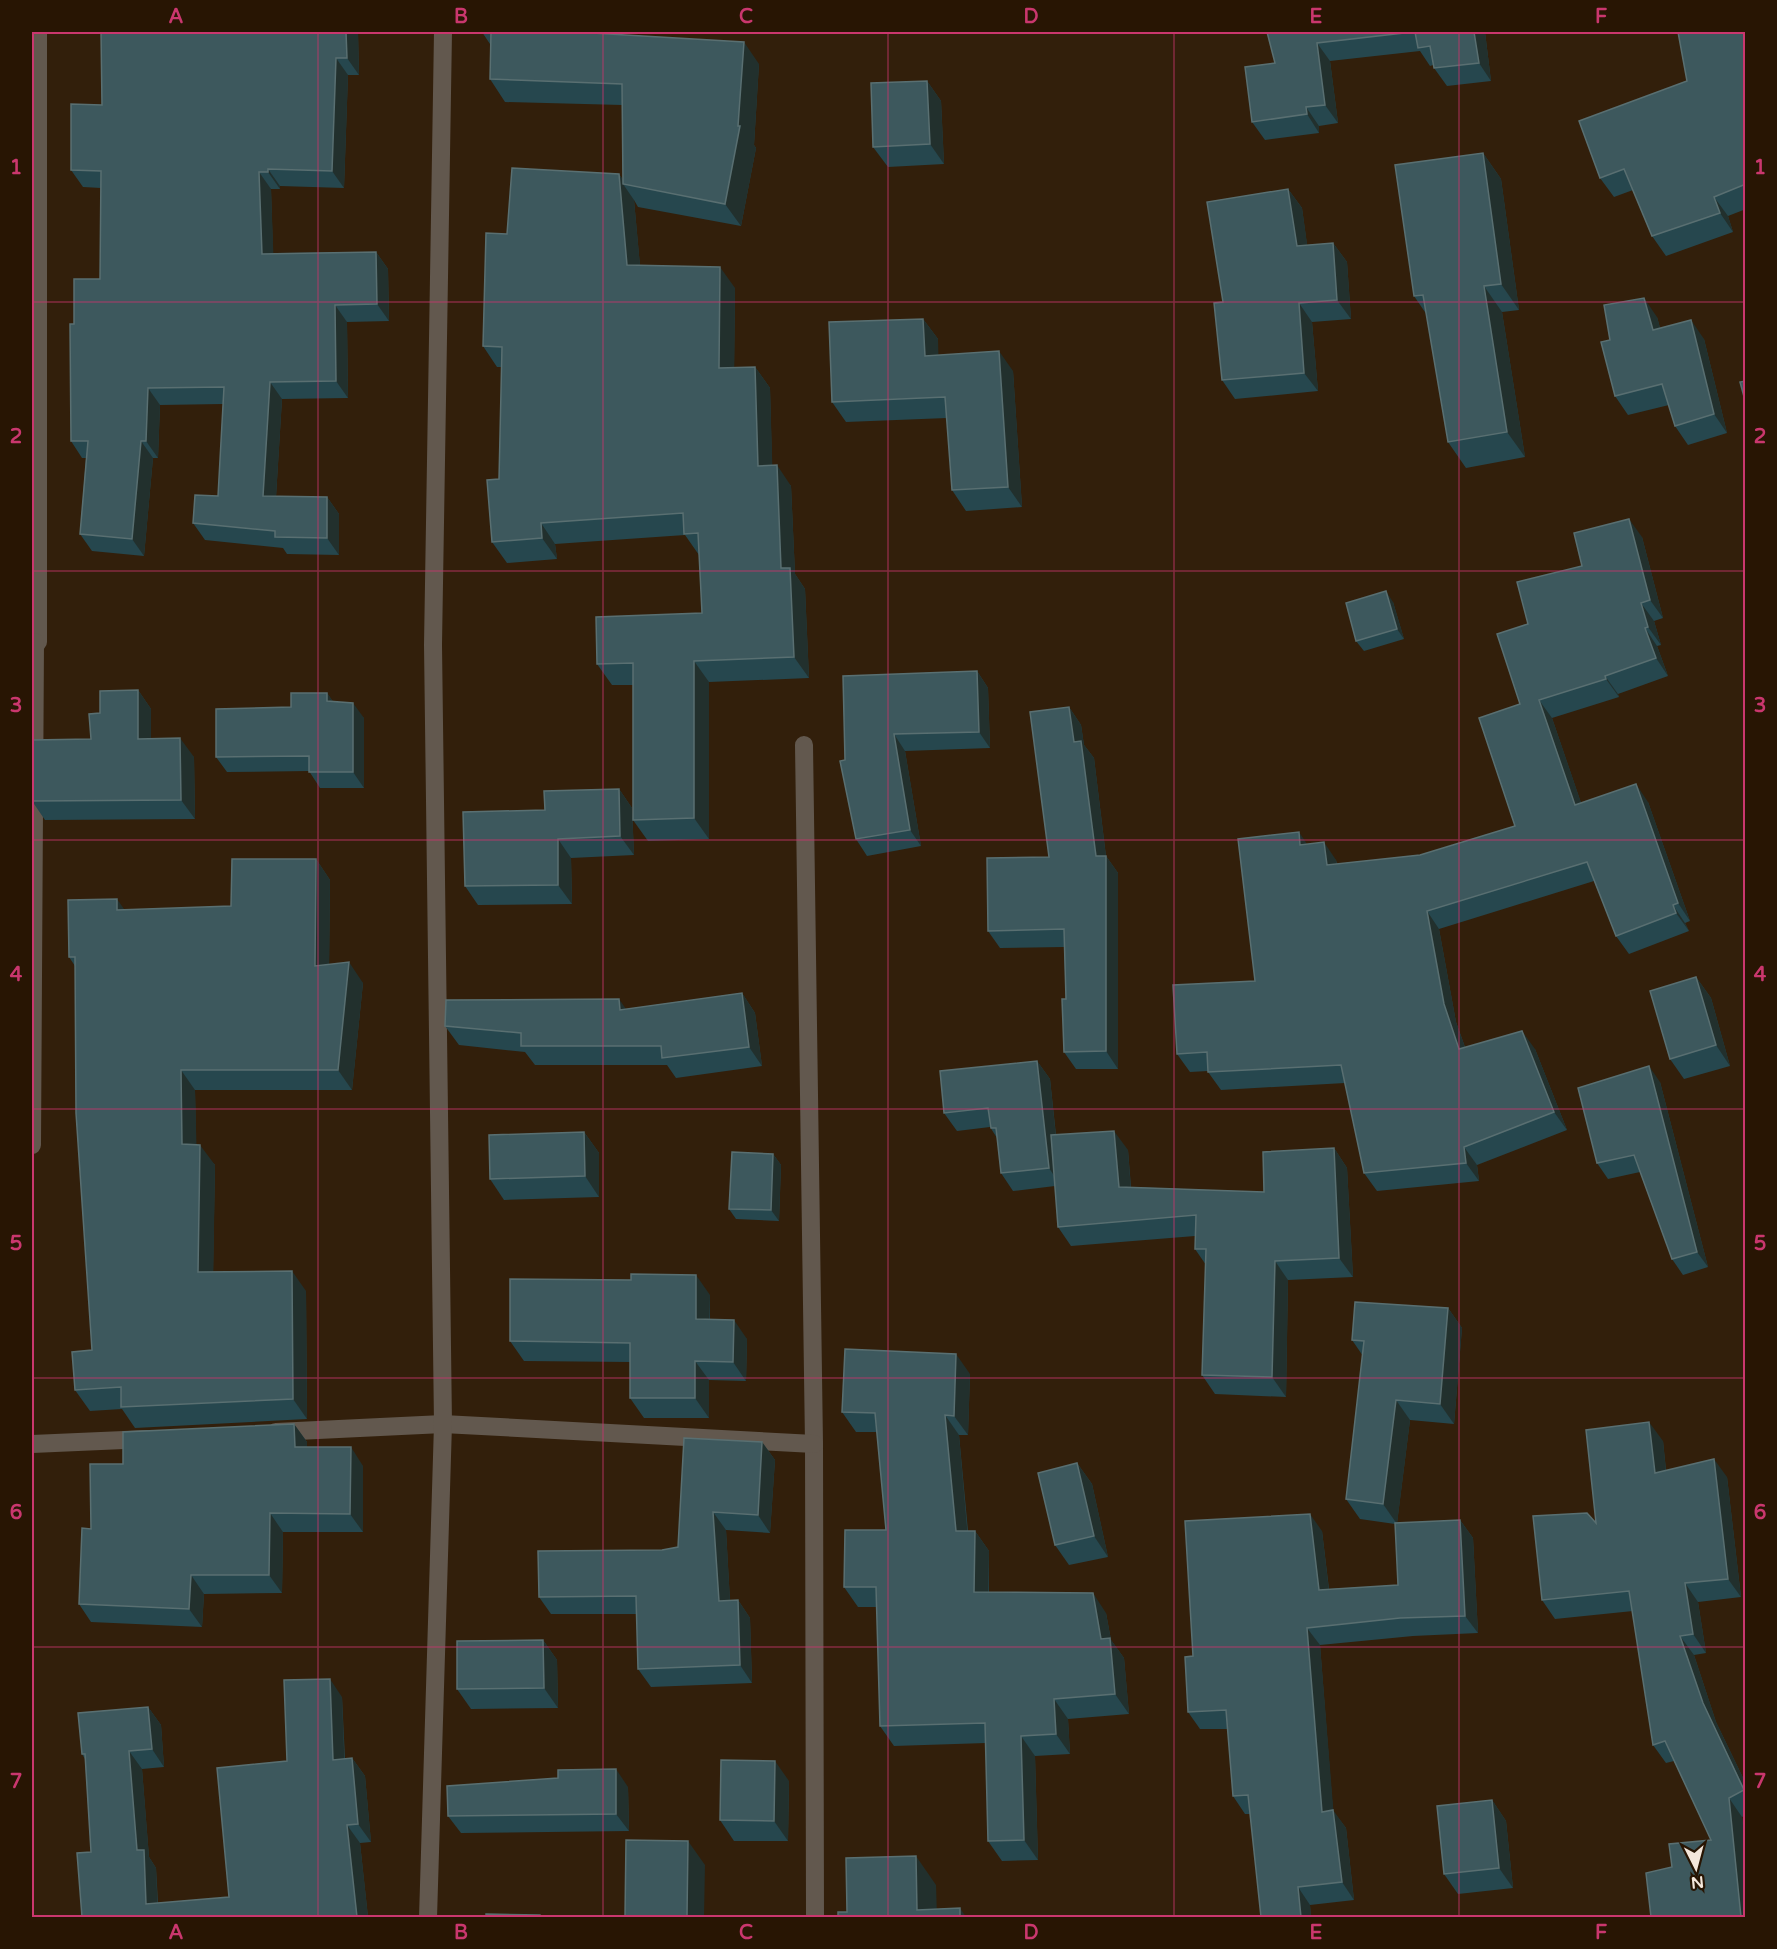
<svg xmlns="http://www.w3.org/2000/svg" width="1777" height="1949" viewBox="0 0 1777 1949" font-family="'Varela Round',sans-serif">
<rect width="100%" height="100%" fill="#321f0b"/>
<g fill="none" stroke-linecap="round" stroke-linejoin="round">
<!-- street -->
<g stroke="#62584e" stroke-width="18">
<path d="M38,642V32"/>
<path d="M804,745L814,1444L815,1918"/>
<path d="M32,1145L35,642"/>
<path d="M276,1432L443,1424L814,1444"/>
<path d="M32,1444L147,1439"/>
<path d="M428,1918L443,1424L433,645L443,32"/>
</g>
</g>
<!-- wall -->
<g fill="#26474e">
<path d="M101,32H358L359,75H348L344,188L280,186V189H271L273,253L376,252L388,269L389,321L347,322L348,398L282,399L276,497H327L339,514V555L287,554L283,548L205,540L193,523L218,496L223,404L160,405L158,458H153L144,556L92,551L80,534L86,458H82L71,441L74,324L100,279L101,188L83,187L71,170L102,105Z"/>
<path d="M482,32H590L759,64L754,145L756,148L741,226L638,207L634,200L640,266L735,288L734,368L755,367L770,388L772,465L791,486L795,574L805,589L809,678L709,682V839L648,841L633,820V685H612L597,664L702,613L699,555L685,535L555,544L557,559L507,563L492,542L499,479L502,367H497L483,346L507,234L619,174L623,180L622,105L505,102L490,79V44Z"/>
<path d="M1267,32H1485L1491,81L1447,86L1434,68L1433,65L1430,66L1420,51L1330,61L1338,123L1319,126V133L1265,140L1252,122L1275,63Z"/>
<path d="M1746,32V209L1728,216L1733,232L1666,256L1652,236L1633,190L1614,197L1600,178L1687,81Z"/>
<path d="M927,81L941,101L944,164L888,167L873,147Z"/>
<path d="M1483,153L1501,179L1519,310L1502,312L1525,457L1466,468L1448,442L1427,315L1414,296Z"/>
<path d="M1288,189L1302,208L1307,245L1333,243L1347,262L1351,319L1312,322L1318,391L1235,399L1222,380L1223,302Z"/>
<path d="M1657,317L1660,328L1704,339L1727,433L1688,445L1675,426L1669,405L1628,415L1615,396L1610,340Z"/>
<path d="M923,319L938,339V355L1013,371L1022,507L966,511L952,490L947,418L846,422L832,402Z"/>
<path d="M1642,537L1663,618L1654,621L1661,645L1657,646L1668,676L1618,694L1619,697L1552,718L1581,803L1648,802L1690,921L1685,923L1689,931L1629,954L1616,936L1594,881L1439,929L1456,1022L1465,1047L1535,1049L1567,1130L1477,1165L1479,1181L1377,1191L1364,1173L1345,1083L1221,1090L1208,1072V1071L1190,1072L1177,1054L1255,981L1307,844L1336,860L1337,864L1420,855L1515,826L1520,704L1528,624L1582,566Z"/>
<path d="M1393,602L1404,639L1364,651L1356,641Z"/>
<path d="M977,671L988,688L990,748L905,751L921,846L867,856L856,839L845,760Z"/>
<path d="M138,690L151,709V739L194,757L195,819L45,820L32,801L91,739L100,713Z"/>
<path d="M327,693L333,702L364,718V788H320L309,771L227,772L216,757L291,707Z"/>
<path d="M1069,707L1081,725L1084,745L1094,758L1106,856L1118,873V1069H1076L1064,1052L1066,999L1064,947L1000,948L988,931L1049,857Z"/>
<path d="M619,789L632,808L634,855L571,858L572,904L478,905L465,886L545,810Z"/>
<path d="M316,859L330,880L329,964L363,983L352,1090H195L196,1145L215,1165L213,1272L306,1291L307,1419L135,1428L122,1409L90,1411L75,1390L92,1350L75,966L69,957L124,910L231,906Z"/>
<path d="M1696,977L1711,998L1730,1066L1684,1079L1670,1059Z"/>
<path d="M742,993L755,1013L762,1066L676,1078L667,1065H535L525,1052L459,1045L445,1026L626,1009Z"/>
<path d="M1037,1061L1050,1079L1056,1135L1128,1150L1131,1187L1264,1192L1334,1148L1347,1168L1353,1277L1288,1280L1286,1397L1215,1394L1202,1375L1206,1265L1195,1249V1236L1071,1246L1058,1227L1055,1186L1013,1191L1001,1173L997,1138L990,1127L957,1131L944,1113Z"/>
<path d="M1660,1082L1708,1267L1683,1275L1672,1259L1640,1172L1608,1179L1597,1163Z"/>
<path d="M584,1132L599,1153V1197L504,1200L490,1179Z"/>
<path d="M773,1154L781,1165L779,1221L736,1219L729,1209Z"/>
<path d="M710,1295V1319L747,1339L746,1381L709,1380V1418H644L630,1398V1362L524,1361L510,1341Z"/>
<path d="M1448,1308L1462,1328L1454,1424L1410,1420L1397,1523L1460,1520L1473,1538L1478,1633L1413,1636L1320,1645L1333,1811L1346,1828L1354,1900L1310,1905L1311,1917H1261L1250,1814H1245L1233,1796L1228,1729H1200L1188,1712L1193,1656L1322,1531L1329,1589L1398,1585L1395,1524L1360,1519L1346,1499L1363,1356L1352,1340Z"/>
<path d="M970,1374L968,1435H959L968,1531H975L989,1551V1592L1106,1613L1111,1640L1124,1658L1129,1714L1068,1719L1070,1754L1035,1756L1038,1860L1002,1861L988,1841L986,1743L894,1746L880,1726L877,1607H858L844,1587L886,1530L877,1432H856L842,1412Z"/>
<path d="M294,1424L307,1442V1447L363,1466V1532H283L282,1593L204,1594L202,1627L91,1622L79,1604L91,1529L123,1464Z"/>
<path d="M1663,1441L1666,1470L1727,1477L1741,1597L1698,1602L1706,1653L1694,1655L1716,1722L1746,1784V1815L1742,1817L1746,1851V1917H1651L1672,1867L1711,1840L1674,1761L1666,1763L1653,1745L1633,1611L1555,1619L1542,1600L1596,1523Z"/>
<path d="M762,1442L775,1460L770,1533L726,1530L730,1601L738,1600L750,1618L752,1683L651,1687L638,1669L637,1614H551L539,1597L662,1550L678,1547Z"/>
<path d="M1077,1463L1092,1484L1108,1557L1069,1565L1055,1545Z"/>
<path d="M543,1640L557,1660L558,1708L471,1709L457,1689Z"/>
<path d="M342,1697L345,1759L352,1758L365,1776L371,1842L360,1843L368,1917H82L91,1852L85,1759L82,1754L148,1707L161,1725L164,1767L142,1769L149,1857L156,1868L158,1903L229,1897L287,1761Z"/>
<path d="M558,1778L628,1787L629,1831L461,1833L448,1816Z"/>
<path d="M789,1781L788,1841H734L720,1820Z"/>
<path d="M1492,1800L1506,1821L1513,1888L1458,1894L1444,1874Z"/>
</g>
<!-- shaded-wall -->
<g fill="#22302d">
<path d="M346,32H358L359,75L347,58Z"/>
<path d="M1474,32H1485L1491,81L1479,63Z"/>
<path d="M744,42L759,64L754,145L756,148L741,226L725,204L738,126Z"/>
<path d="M1317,43L1330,61L1338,123L1325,105Z"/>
<path d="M336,58L348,75L344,188L332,171Z"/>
<path d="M927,81L941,101L944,164L930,144Z"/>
<path d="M1306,107L1319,126V133L1307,114Z"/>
<path d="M1483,153L1501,179L1519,310L1501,284Z"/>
<path d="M268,169L280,186V189L268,172Z"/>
<path d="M259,172L271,189L274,271L262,254Z"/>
<path d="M619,174L626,185L623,184L634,200L642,287L627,265Z"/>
<path d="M1288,189L1302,208L1310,265L1297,246Z"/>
<path d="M1714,197L1728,216L1733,232L1720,213Z"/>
<path d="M1333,243L1347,262L1351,319L1337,300Z"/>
<path d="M376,252L388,269L389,321L377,304Z"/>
<path d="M720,267L735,288L734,390L719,368Z"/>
<path d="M1484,286L1502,312L1525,457L1507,432Z"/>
<path d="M1644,298L1657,317L1666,348L1653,330Z"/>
<path d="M1299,303L1312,322L1318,391L1304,373Z"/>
<path d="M335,305L347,322L348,398L336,381Z"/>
<path d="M923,319L938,339L939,376L925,356Z"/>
<path d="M1691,320L1704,339L1727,433L1714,414Z"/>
<path d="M999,351L1013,371L1022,507L1008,487Z"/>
<path d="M755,367L770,388L773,487L758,466Z"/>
<path d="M270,382L282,399L275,513L263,496Z"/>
<path d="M148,388L160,405L158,458L146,441Z"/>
<path d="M141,441L153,458L144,556L132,539Z"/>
<path d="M777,465L791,486L795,574L805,589L809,678L794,657L781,568Z"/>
<path d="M327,497L339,514V555L327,538Z"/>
<path d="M1629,519L1642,537L1663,618L1650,600Z"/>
<path d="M541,523L555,544L557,559L542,538Z"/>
<path d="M1386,591L1393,602L1404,639L1397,629Z"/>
<path d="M1641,603L1654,621L1661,645L1648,627Z"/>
<path d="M1645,628L1657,646L1668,676L1656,658Z"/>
<path d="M694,661L709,682V839L694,818Z"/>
<path d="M977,671L988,688L990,748L979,732Z"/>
<path d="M1605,676L1618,694L1619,697L1606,679Z"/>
<path d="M138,690L151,709V758L138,739Z"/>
<path d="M327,693L338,708L327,701Z"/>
<path d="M1539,700L1552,718L1588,823L1575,805Z"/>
<path d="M353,703L364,718V788L353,772Z"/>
<path d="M1069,707L1081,725L1084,745L1094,758L1106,857V856L1118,873V1069L1106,1051L1096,856L1074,742Z"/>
<path d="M894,734L905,751L921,846L910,830Z"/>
<path d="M180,738L194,757L195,819L181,800Z"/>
<path d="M1636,784L1648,802L1690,921L1678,903Z"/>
<path d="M619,789L632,808L634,855L620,836Z"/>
<path d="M1299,832L1311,850L1300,845Z"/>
<path d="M558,839L571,858L572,904L558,885Z"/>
<path d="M1324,842L1336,860L1339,883L1327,865Z"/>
<path d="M316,859L330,880L329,986L315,966Z"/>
<path d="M117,899L131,919L117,910Z"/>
<path d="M1673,905L1685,923L1689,931L1676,913Z"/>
<path d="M1427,911L1439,929L1456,1022L1472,1067L1459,1049L1444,1004Z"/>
<path d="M349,962L363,983L352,1090L338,1070Z"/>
<path d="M1696,977L1711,998L1730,1066L1716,1045Z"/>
<path d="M742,993L755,1013L762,1066L749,1047Z"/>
<path d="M619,999L633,1019L620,1010Z"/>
<path d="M1522,1031L1535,1049L1567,1130L1554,1112Z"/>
<path d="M1037,1061L1050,1079L1061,1186L1049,1168Z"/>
<path d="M1649,1066L1660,1082L1708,1267L1697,1252Z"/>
<path d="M181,1070L195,1090L197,1165L182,1144Z"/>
<path d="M1114,1131L1128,1150L1132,1206L1119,1187Z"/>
<path d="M584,1132L599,1153V1197L585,1176Z"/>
<path d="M200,1145L215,1165L213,1292L198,1272Z"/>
<path d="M1464,1147L1477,1165L1479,1181L1466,1163Z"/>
<path d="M1334,1148L1347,1168L1353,1277L1339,1258Z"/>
<path d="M773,1154L781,1165L779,1221L771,1210Z"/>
<path d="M1275,1261L1288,1280L1286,1397L1272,1377Z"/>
<path d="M292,1271L306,1291L307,1419L293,1399Z"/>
<path d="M696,1275L710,1295L709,1338L696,1319Z"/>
<path d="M1448,1308L1462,1328L1454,1424L1440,1404Z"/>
<path d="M734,1320L747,1339L746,1381L733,1362Z"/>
<path d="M956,1354L970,1374L968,1435L954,1416Z"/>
<path d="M695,1361L709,1380V1418L695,1398Z"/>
<path d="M1396,1400L1410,1420L1397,1524L1383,1504Z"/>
<path d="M945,1415L959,1435L969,1551L956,1531Z"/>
<path d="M1649,1422L1663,1441L1668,1492L1655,1473Z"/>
<path d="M294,1424L307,1442V1465L295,1447Z"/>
<path d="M762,1442L775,1460L770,1533L758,1515Z"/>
<path d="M351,1447L363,1466V1532L350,1514Z"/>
<path d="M1714,1459L1727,1477L1741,1597L1728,1579Z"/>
<path d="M1077,1463L1092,1484L1108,1557L1094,1536Z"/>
<path d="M713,1512L726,1530L731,1619L719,1601Z"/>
<path d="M270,1513L283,1532L282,1593L269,1575Z"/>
<path d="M1310,1514L1322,1531L1331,1608L1319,1590Z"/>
<path d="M1460,1520L1473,1538L1478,1633L1465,1616Z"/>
<path d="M975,1531L989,1551L988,1611L974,1592Z"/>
<path d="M191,1575L204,1594L202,1627L189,1609Z"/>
<path d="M1685,1583L1698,1602L1706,1653L1693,1634Z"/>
<path d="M1093,1593L1106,1613L1111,1640L1124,1658L1129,1714L1115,1694L1101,1639Z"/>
<path d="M738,1600L750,1618L752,1683L740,1665Z"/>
<path d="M1307,1628L1320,1645L1335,1830L1322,1812Z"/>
<path d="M1680,1636L1694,1655L1716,1722L1746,1784V1792L1703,1703Z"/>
<path d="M543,1640L557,1660L558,1708L544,1688Z"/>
<path d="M330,1679L342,1697L345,1778L333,1760Z"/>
<path d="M1054,1699L1068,1719L1070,1754L1056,1734Z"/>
<path d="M148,1707L161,1725L164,1767L152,1749Z"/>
<path d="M1021,1736L1035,1756L1038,1860L1024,1840Z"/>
<path d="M129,1751L142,1769L149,1857L156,1868L158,1917L146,1904L137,1850Z"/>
<path d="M352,1758L365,1776L371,1842L358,1824Z"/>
<path d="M775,1761L789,1781L788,1841L774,1821Z"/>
<path d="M616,1769L628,1787L629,1831L616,1814Z"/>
<path d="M1729,1798L1742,1817L1746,1851V1917H1741Z"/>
<path d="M1492,1800L1506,1821L1513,1888L1499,1868Z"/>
<path d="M1333,1810L1346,1828L1354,1900L1342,1882Z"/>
<path d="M347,1825L360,1843L368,1917H357Z"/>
<path d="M688,1841L705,1865L704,1917H687Z"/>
<path d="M916,1856L936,1885L937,1917L917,1910Z"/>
<path d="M1298,1887L1310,1905L1311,1917H1301Z"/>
<path d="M960,1908L966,1917H960Z"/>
</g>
<!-- building -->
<g fill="#3d585d" stroke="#596f71" stroke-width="1.5">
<path d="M101,32H346L347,58H336L332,171L268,169V172H259L262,254L376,252L377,304L335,305L336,381L270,382L263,496L327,497V538L275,537V531L193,523L195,495L218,496L224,387L148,388L146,441H141L132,539L80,534L88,441H71L70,324H74V279H100L101,171L71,170V104L102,105Z"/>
<path d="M491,32H575L744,42L738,126H740L725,204L623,184L622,84L490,79Z"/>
<path d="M1267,32H1413L1317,43L1325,105L1306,107L1307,114L1252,122L1245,67L1275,63Z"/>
<path d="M1415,32H1474L1479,63L1434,68L1430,46L1418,48Z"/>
<path d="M1678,32H1746V184L1714,197L1720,213L1652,236L1624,169L1600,178L1579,121L1687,81Z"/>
<path d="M927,81L930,144L873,147L871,83Z"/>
<path d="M1483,153L1501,284L1484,286L1507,432L1448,442L1423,295L1414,296L1395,165Z"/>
<path d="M512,168L619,174L627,265L720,267L719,368L755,367L758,466L777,465L781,568H790L794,657L694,661V818L633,820V663L597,664L596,617L702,613L698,533L684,534L683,513L541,523L542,538L492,542L487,480L499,479L502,347L483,346L486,233L507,234Z"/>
<path d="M1288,189L1297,246L1333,243L1337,300L1299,303L1304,373L1222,380L1214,303L1223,302L1207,202Z"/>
<path d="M1644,298L1653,330L1691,320L1714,414L1675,426L1662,384L1615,396L1601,342L1610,340L1604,305Z"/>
<path d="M923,319L925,356L999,351L1008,487L952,490L945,397L832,402L829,322Z"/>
<path d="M1746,381V404L1740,382Z"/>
<path d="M1629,519L1650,600L1641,603L1648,627L1645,628L1656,658L1605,676L1606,679L1539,700L1575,805L1636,784L1678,903L1673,905L1676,913L1616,936L1587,862L1427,911L1444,1004L1459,1049L1522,1031L1554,1112L1464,1147L1466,1163L1364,1173L1341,1065L1208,1072L1207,1052L1177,1054L1173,985L1255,981L1238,839L1299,832L1300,845L1324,842L1327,865L1420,855L1515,826L1479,718L1520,704L1497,634L1528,624L1517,582L1582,566L1574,533Z"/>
<path d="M1386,591L1397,629L1356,641L1346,603Z"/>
<path d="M977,671L979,732L894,734L910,830L856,839L840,761L845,760L843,676Z"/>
<path d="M138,690V739L180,738L181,800L32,801V740L91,739L89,714L100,713V691Z"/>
<path d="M291,693H327V701L353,703V772H309V756L216,757V709L291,707Z"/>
<path d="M1069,707L1074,742L1081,741L1096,856H1106V1051L1064,1052L1062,999H1066L1064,929L988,931L987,858L1049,857L1030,712Z"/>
<path d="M619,789L620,836L558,839V885L465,886L463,812L545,810L544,791Z"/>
<path d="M232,859H316L315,966L349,962L338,1070H181L182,1144L200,1145L198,1272L292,1271L293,1399L121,1407V1387L75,1390L72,1352L92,1350L76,1113L75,957H69L68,900L117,899V910L231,906Z"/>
<path d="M1696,977L1716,1045L1670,1059L1650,991Z"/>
<path d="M742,993L749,1047L662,1058L661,1046H521V1033L445,1026L446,1000L619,999L620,1010Z"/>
<path d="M1037,1061L1049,1168L1001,1173L996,1128H991L988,1108L944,1113L940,1071Z"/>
<path d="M1649,1066L1697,1252L1672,1259L1634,1155L1597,1163L1578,1088Z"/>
<path d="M1114,1131L1119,1187L1264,1192L1263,1152L1334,1148L1339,1258L1275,1261L1272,1377L1202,1375L1206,1249H1195L1196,1215L1058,1227L1051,1135Z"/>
<path d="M584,1132L585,1176L490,1179L489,1135Z"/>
<path d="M732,1152L773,1154L771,1210L729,1209Z"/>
<path d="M631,1274L696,1275V1319L734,1320L733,1362L695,1361V1398H630V1343L510,1341V1279L631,1280Z"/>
<path d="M1355,1302L1448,1308L1440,1404L1396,1400L1383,1504L1346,1499L1364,1341L1352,1340Z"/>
<path d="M845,1349L956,1354L954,1416L945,1415L956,1531H975L974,1592L1093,1593L1101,1639L1110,1638L1115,1694L1054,1699L1056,1734L1021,1736L1024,1840L988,1841L985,1723L880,1726L876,1587H844L845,1530H886L875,1413L842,1412Z"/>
<path d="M1649,1422L1655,1473L1714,1459L1728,1579L1685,1583L1693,1634L1680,1636L1703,1703L1744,1790L1729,1798L1741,1917H1651L1646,1873L1672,1867L1669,1844L1711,1840L1665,1741L1653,1745L1629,1591L1542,1600L1533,1516L1587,1513L1596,1523L1586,1430Z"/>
<path d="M294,1424L295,1447H351L350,1514L270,1513L269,1575H191L189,1609L79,1604L82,1528L91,1529L90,1464H123V1432Z"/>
<path d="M684,1438L762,1442L758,1515L713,1512L719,1601L738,1600L740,1665L638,1669L636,1596L539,1597L538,1551L662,1550L678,1547Z"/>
<path d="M1077,1463L1094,1536L1055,1545L1038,1473Z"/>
<path d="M1310,1514L1319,1590L1398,1585L1395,1523L1460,1520L1465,1616L1400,1618L1307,1628L1322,1812L1333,1810L1342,1882L1298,1887L1301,1917H1261L1248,1795L1233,1796L1226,1710L1188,1712L1185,1657L1193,1656L1185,1521Z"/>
<path d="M543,1640L544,1688L457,1689V1641Z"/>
<path d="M330,1679L333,1760L352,1758L358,1824L347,1825L357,1917H82L77,1853L91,1852L85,1754H82L78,1713L148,1707L152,1749L129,1751L137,1850H144L146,1904L229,1897L217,1768L287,1761L284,1680Z"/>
<path d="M721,1760L775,1761L774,1821L720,1820Z"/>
<path d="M616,1769V1814L448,1816L447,1786L558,1778V1770Z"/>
<path d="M1492,1800L1499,1868L1444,1874L1437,1806Z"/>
<path d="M626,1840L688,1841L687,1917H625Z"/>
<path d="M916,1856L917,1910L960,1908V1917H838V1912H847L846,1858Z"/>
<path d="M486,1914L540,1915V1917H486Z"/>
</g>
<!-- grid -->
<path fill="none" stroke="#ca376e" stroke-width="1.5" stroke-opacity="0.55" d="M318,32V1918M603,32V1918M888,32V1918M1174,32V1918M1459,32V1918M32,302H1746M32,571H1746M32,840H1746M32,1109H1746M32,1378H1746M32,1647H1746"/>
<!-- border -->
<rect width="1777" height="1949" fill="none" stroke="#281503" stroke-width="66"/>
<!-- north arrow -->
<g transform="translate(1696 1868) rotate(174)" stroke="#281503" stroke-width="4.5" paint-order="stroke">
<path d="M0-4.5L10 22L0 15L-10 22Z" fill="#f4e7db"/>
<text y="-9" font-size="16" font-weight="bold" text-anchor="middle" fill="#f4e7db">N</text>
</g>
<rect x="33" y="33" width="1711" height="1883" fill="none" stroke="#ca376e" stroke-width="2"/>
<g font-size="20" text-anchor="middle" font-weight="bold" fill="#ca376e">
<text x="176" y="23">A</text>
<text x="461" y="23">B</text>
<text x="746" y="23">C</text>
<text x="1031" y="23">D</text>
<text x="1316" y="23">E</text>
<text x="1601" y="23">F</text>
<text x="16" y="174">1</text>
<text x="1760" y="174">1</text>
<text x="16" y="443">2</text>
<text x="1760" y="443">2</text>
<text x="16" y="712">3</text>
<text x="1760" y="712">3</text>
<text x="16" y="981">4</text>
<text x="1760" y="981">4</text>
<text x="16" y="1250">5</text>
<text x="1760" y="1250">5</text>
<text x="16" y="1519">6</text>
<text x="1760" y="1519">6</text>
<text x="16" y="1788">7</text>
<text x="1760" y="1788">7</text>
<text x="176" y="1939">A</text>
<text x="461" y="1939">B</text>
<text x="746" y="1939">C</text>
<text x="1031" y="1939">D</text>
<text x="1316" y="1939">E</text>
<text x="1601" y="1939">F</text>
</g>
</svg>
